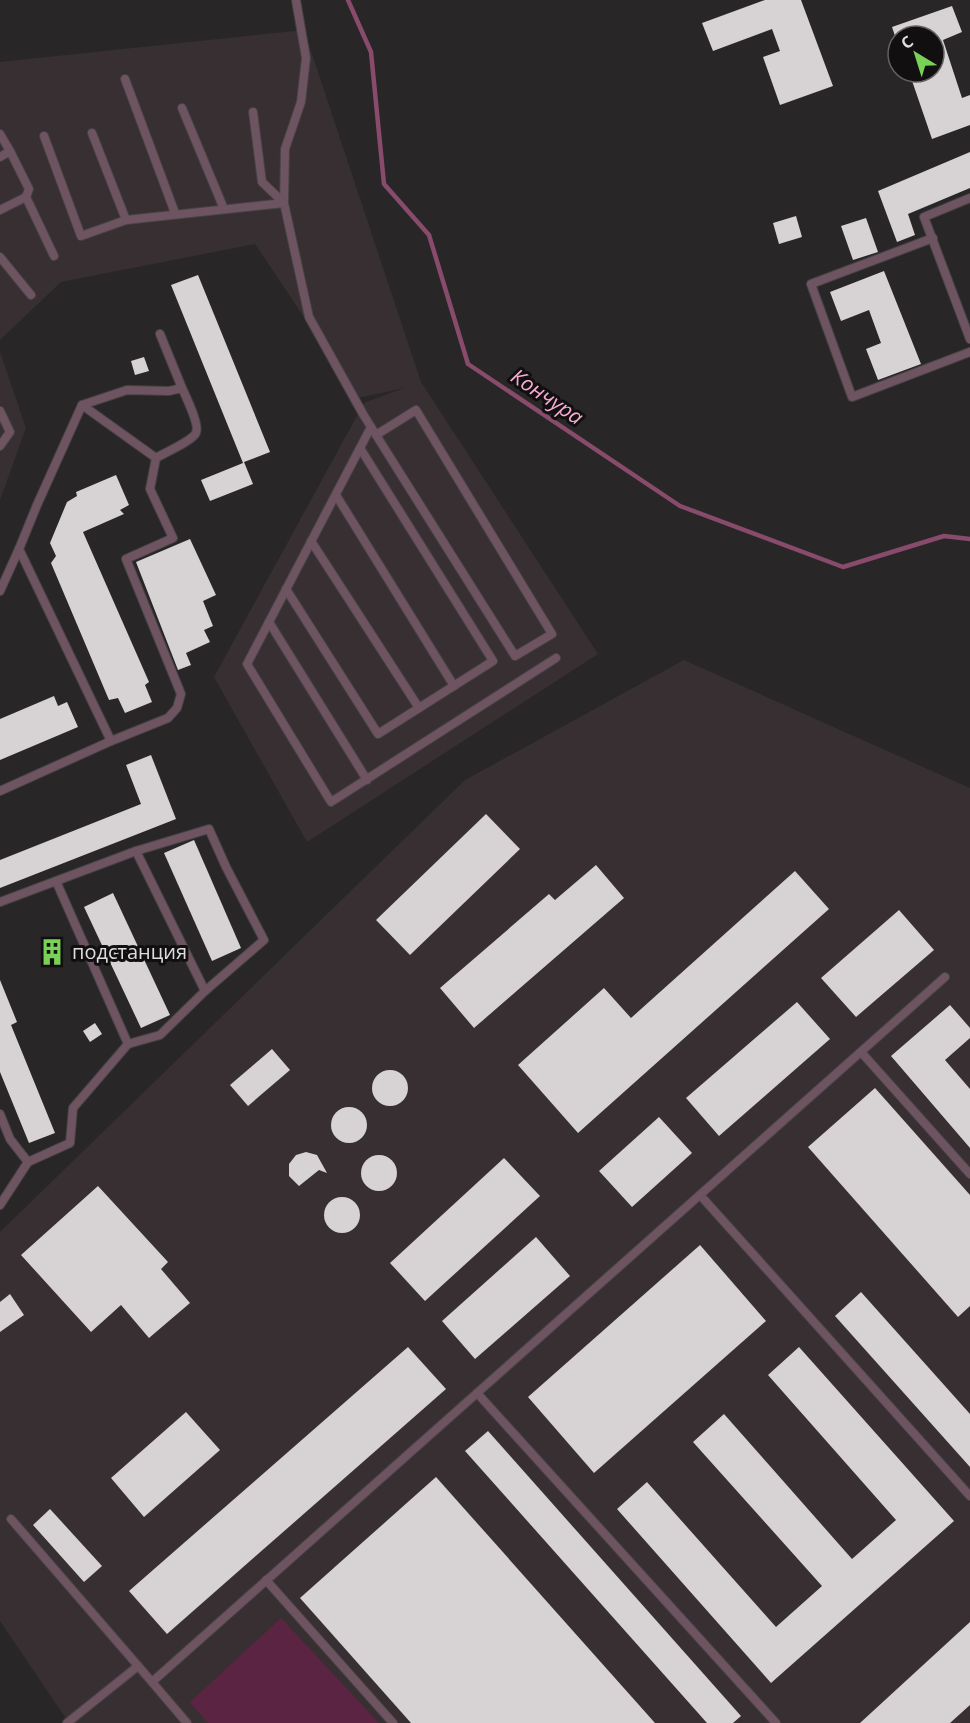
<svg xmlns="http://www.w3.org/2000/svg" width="970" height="1723" viewBox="0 0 970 1723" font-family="'Open Sans',sans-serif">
<rect width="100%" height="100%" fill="#292627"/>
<!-- built -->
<g fill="#372f32">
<path d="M304,30L421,382L598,654L307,842L214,677L364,403L404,388L358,398L255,244L61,282L0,340V62Z"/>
<path d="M0,352L26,428L0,500Z"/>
<path d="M684,660L970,788V1723H69L0,1621V1232L465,780Z"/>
</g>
<!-- green -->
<path fill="#5b2443" d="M281,1618L379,1723H208L190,1702Z"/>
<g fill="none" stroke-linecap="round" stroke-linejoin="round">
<!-- stream -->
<path stroke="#884b6c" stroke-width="4.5" d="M348,0L371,52L384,184L429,235L468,364L680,506L843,567L944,536L970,539"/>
</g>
<!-- building -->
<g fill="#d7d2d4">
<path d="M765,0H801L833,86L780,105L763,57L780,51L772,29L713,51L702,23Z"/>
<path d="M952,6L962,32L943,40L962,98L970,95V125L932,139L909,72H934V36H895L892,27Z"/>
<path d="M970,152V188L908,214L915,235L897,242L878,191Z"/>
<path d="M796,216L802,237L779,244L773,223Z"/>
<path d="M866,218L878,252L853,260L841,226Z"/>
<path d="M884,271L921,364L878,380L866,349L881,343L869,310L841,321L830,292Z"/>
<path d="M198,275L270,452L244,462L253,484L210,501L201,480L243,463L171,285Z"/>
<path d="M144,357L149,371L135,375L131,361Z"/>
<path d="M116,475L129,505L120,510L124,514L83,532L149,682L145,685L152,702L125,713L118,698L109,700L51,563L56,556L50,543L67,502L77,496L76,492Z"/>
<path d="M190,539L216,595L203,601L213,626L204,630L210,642L186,653L191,665L178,670L136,562Z"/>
<path d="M54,696L58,706L67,702L78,727L0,760V719Z"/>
<path d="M151,755L176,819L0,888V860L141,804L126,765Z"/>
<path d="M486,814L520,849L410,955L376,920Z"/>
<path d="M194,840L241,948L212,961L164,853Z"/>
<path d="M596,865L624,898L474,1028L440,988L549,894L555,900Z"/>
<path d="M795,871L829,909L578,1133L518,1065L604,988L631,1018Z"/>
<path d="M113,893L170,1015L141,1028L84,907Z"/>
<path d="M899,910L934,950L856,1017L821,978Z"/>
<path d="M53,941L61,958L51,962L42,946Z"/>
<path d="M0,980L17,1022L11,1025L55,1133L29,1143L0,1072Z"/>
<path d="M797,1002L830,1039L719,1136L686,1098Z"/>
<path d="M950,1005L970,1028V1038L945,1060L970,1089V1148L891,1056Z"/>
<path d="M95,1023L102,1034L90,1042L83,1031Z"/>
<path d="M272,1049L290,1070L248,1106L230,1085Z"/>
<circle cx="390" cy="1088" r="18"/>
<path d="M875,1088L970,1195V1306L958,1317L808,1147Z"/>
<circle cx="349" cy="1125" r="18"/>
<path d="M659,1117L692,1153L632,1207L599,1171Z"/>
<path d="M306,1152L317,1155L327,1173L319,1170L299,1186L289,1176V1164L296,1155Z"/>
<circle cx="379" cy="1173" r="18"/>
<path d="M504,1158L540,1196L425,1301L390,1263Z"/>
<path d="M98,1186L168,1262L161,1269L190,1303L149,1338L121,1305L91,1332L21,1255Z"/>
<circle cx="342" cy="1215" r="18"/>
<path d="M536,1237L570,1276L475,1359L442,1321Z"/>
<path d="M700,1245L766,1321L594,1473L528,1397Z"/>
<path d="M861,1292L970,1414V1467L835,1316Z"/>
<path d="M10,1294L24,1315L0,1332V1302Z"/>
<path d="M408,1347L446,1389L167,1634L129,1591Z"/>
<path d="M799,1347L954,1521L771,1683L617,1509L647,1482L776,1627L822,1586L693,1442L724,1414L852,1559L896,1520L768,1375Z"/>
<path d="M186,1412L220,1450L144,1517L111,1478Z"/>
<path d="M488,1431L741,1716L733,1723H707L465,1451Z"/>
<path d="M436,1477L655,1723H411L300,1598Z"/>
<path d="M50,1509L102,1566L84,1582L33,1525Z"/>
<path d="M970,1622V1705L950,1723H860Z"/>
</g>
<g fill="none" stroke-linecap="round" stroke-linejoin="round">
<defs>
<g id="service">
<path d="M296,0L306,58L301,102L285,149L284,203L309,317L363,414L371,427L515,656L552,634L416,410L376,435"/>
<path d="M125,79L175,213"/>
<path d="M182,108L224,209"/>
<path d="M253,112L262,182L284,203"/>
<path d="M92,133L126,220"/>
<path d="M0,134L10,151"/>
<path d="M44,136L81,236L126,220L284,203"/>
<path d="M0,157L10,151L29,189L26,197L0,210"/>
<path d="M26,197L54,256"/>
<path d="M970,198L924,217L970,339"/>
<path d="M933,238L811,284L852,397L970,352"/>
<path d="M0,257L31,295"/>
<path d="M82,405L156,458L150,489L173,538L126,559L181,694L177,708L168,718L111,741"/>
<path d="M0,411L10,432L0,446"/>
<path d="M371,427L247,664L331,802L556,658"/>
<path d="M156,458C164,453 192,441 196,433C200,425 186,397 182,388"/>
<path d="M336,495L454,686"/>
<path d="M311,541L419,708"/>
<path d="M286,589L378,734L493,661L360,448"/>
<path d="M0,591L19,549"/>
<path d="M269,622L367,780"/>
<path d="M0,791L111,741L19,549L37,505L82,405L127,390L169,391L182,388L160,334"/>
<path d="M136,851L205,991"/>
<path d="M56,881L128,1044"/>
<path d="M0,902L136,851L209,829L226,867L264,940L205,991L160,1035L128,1044L73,1108L70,1143L28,1162L10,1139L0,1114"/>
<path d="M861,1052L970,1174"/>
<path d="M700,1195L970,1496"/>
<path d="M0,1205L28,1162"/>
<path d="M477,1393L776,1723"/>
<path d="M11,1519L152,1682"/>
<path d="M266,1580L393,1723"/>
<path d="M67,1723L138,1666"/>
<path d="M187,1723L152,1682L945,977"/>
</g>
</defs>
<!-- service casing -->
<use href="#service" stroke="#464344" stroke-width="10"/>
<!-- service -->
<use href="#service" stroke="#6e5360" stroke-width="8"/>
</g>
<!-- icons -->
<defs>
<symbol id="building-bare" viewBox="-9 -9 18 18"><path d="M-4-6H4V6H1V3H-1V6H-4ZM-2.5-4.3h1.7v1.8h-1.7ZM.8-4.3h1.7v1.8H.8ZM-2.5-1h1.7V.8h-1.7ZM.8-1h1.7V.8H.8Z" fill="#79d157" stroke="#110f10" stroke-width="2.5" paint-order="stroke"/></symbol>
</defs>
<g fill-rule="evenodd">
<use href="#building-bare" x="33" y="933" width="38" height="38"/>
</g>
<g text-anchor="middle" stroke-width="6" stroke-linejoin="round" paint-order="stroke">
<!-- poi labels -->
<g font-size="20" fill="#dfddde" stroke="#110f10" text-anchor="start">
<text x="72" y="959">подстанция</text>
</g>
<!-- water labels -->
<g font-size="21" font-style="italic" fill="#f6add1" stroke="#110f10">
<text transform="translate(547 397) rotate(34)" y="7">Кончура</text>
</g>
</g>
<!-- north arrow -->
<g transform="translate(916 54) rotate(322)"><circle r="28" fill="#110f10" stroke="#636162" stroke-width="1.5"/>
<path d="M0-4.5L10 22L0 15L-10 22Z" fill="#79d157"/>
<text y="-9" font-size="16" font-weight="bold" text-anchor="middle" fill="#dfddde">С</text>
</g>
</svg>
